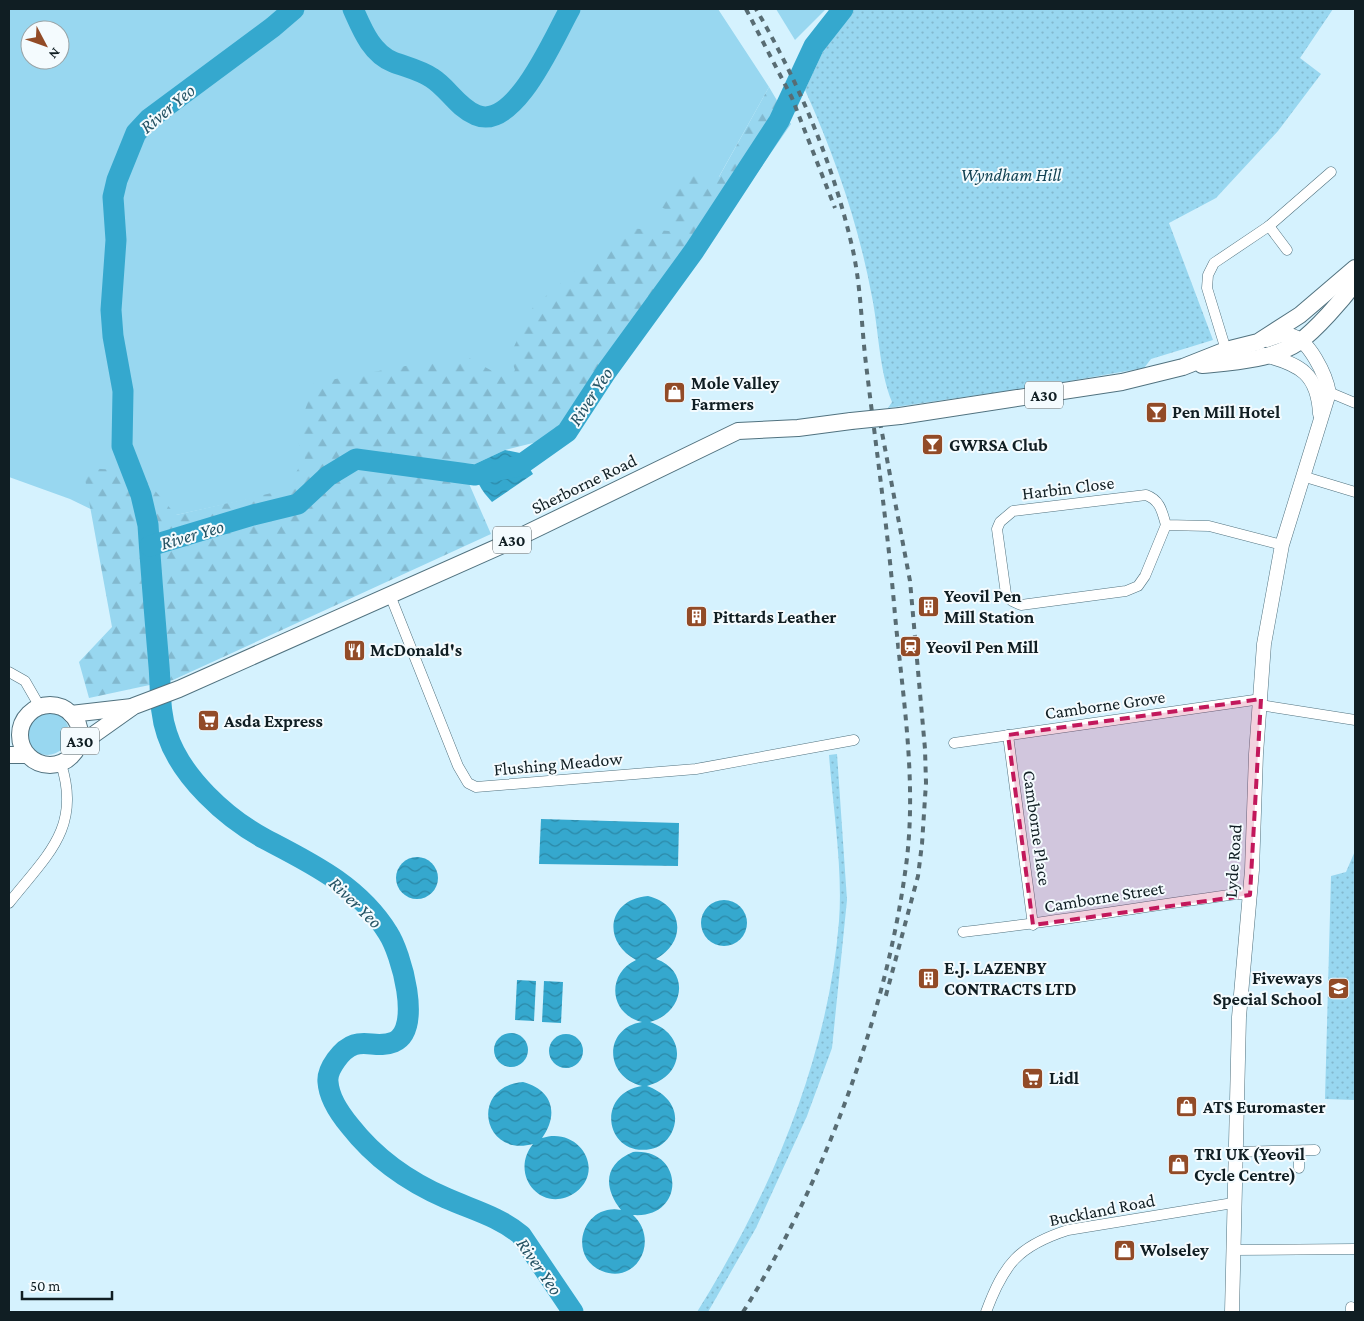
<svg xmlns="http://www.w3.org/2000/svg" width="1364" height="1321" viewBox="0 0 1364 1321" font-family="'Crimson Pro',serif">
<defs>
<pattern id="forest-firs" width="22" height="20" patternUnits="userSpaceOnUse" patternTransform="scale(1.25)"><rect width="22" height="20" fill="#98d7f0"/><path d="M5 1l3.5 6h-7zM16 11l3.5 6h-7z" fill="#82b8ce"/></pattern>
<pattern id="park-dots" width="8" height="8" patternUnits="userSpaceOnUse" patternTransform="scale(1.25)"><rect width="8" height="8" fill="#98d7f0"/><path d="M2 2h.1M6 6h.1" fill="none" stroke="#82b8ce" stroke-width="1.8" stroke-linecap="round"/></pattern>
<pattern id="water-waves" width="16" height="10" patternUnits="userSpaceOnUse" patternTransform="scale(1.25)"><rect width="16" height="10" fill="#35a8ce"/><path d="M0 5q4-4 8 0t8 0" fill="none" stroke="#2b88a7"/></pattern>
</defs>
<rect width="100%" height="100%" fill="#d5f2fe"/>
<!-- grass -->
<g fill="#98d7f0" fill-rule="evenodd">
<path d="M9,9H718L769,87L716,182L544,426L335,450L285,491L176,515L138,532L70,499L9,477ZM30,30H60V60H30Z"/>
<path d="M776,9H826L795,40Z"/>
<circle cx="47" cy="733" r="22"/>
</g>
<!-- forest -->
<path fill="url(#forest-firs)" d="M769,87L791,124L577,432L505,450L475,464L460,463L491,534L173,680L89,698L79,662L112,627L83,468L138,471L176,515L285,490L305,458L296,437L314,383L427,362L448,367L455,350L508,380L515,370L510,355L533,307L626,228L669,231L678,215L650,202L693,174L719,177Z"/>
<!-- park -->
<g fill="url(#park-dots)">
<path d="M854,9H1333L1300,58L1321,74L1278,131L1216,198L1169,223L1213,340L1151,359L1144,368L1041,386L888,408L892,402C879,370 879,332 872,297C859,226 835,156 805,90L827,43Z"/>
<path d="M837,754L847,900L832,1048L807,1116L756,1228L708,1312H697C770,1195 828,1060 839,921C843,870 833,808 829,755Z"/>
<path d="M1355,851V1100L1325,1099L1331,876L1346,872Z"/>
</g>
<!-- water -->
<g fill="url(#water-waves)">
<path d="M505,450L520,453L533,474L492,502C481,490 475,481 475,464Z"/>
<path d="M541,819L679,823L678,866L539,864Z"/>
<circle cx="417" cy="878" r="21"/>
<path d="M648,896C684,905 687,942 656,959C691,971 684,1013 650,1022C688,1035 685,1076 647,1086C667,1093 683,1111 671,1134C667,1141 659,1148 651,1149C606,1158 594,1094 642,1086C604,1077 603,1028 642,1022C609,1014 606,974 636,960C601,941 608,899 648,896Z"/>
<circle cx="724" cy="923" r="23"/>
<path d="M517,980L536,981L534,1021L515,1020Z"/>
<path d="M544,981L563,982L561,1023L542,1022Z"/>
<circle cx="511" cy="1050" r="17"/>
<circle cx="566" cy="1051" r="17"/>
<path d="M523,1082C553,1090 559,1114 542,1138C578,1126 606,1169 576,1192C543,1216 508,1175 533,1144C482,1158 469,1086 523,1082Z"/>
<path d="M633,1152C685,1148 686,1219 633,1215C660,1240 637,1285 602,1271C566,1256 583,1203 621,1210C603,1187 604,1164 633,1152Z"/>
</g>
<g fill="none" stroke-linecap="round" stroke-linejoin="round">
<!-- river -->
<g stroke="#35a8ce" stroke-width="21">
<path d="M294,9L273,27L149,119L136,133L117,180L113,197L116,240L111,310L113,336L123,391L122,446L141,495L148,525C151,572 155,619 159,666C161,689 159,711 167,734C181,777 226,818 265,839C311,863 359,886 388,933C401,953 423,1029 394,1042C372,1051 357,1031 336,1060C331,1067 327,1074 328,1082C329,1098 340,1114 350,1126C375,1158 409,1182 446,1198C473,1210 498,1216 521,1235L573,1312"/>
<path d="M353,9C362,29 371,53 393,62C406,67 420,70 432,78C448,88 457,107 476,115C515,132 555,35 570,9"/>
<path d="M150,546L253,515L298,504L328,476L356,459L475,475L519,466L567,432L606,372L694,251L779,121L814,46L843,9"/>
</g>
<defs>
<g id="street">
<path d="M1269,226L1287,250"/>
<path d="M1226,350L1207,288L1208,275L1214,263L1269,226L1331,172"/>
<path d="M1324,390L1355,403"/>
<path d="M1302,476L1355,492"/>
<path d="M1166,525C1162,511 1160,500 1146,495L1013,511L1000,522L997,529L1006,594L1012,601L1021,605L1126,591L1138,586L1145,576L1166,525L1209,526L1282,545"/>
<path d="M390,595L458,766L468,783L476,787L696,769L854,740"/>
<path d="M9,672L25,681L40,707"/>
<path d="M1260,705L1355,720"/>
<path d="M1008,735L1033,925"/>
<path d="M954,743L1261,699"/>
<path d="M9,903C46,856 82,828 61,764"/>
<path d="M963,932C1055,922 1146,906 1237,894L1250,895"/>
<path d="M1299,1151V1168"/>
<path d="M1235,1152L1315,1150"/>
<path d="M1232,1250L1355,1249"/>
<path d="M986,1312C1004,1264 1018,1246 1068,1230L1233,1203"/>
<path d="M1351,1312V1307"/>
</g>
<g id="secondary">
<path d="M1264,355C1300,364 1318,374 1320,414"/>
<path d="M1232,1312L1239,1017L1252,870L1256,754L1264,644L1282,545L1329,393C1326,375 1309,339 1290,335C1283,333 1274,338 1267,340"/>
</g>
<g id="primary">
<path d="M1202,365C1233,362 1272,360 1299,342C1316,330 1342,300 1355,283"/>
<path d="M900,416L1122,382L1183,367L1226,350L1258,342L1300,315L1355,268"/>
<circle cx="50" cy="735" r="30"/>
<path d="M71,714L132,707"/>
<path d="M79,745L134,706L179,689L507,543L738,431L798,428L851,421"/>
<path d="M9,755H26"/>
</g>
</defs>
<!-- street casing -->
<use href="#street" stroke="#51727f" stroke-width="11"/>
<!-- secondary casing -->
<use href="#secondary" stroke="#51727f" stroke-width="15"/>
<!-- primary casing -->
<use href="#primary" stroke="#51727f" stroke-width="18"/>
<!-- street -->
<use href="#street" stroke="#fff" stroke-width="10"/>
<!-- secondary -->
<use href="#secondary" stroke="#fff" stroke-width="14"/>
<!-- primary -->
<use href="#primary" stroke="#fff" stroke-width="16"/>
<!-- rail -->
<g stroke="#586c73" stroke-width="4" stroke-dasharray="6 6" stroke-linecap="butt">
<path d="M746,9L792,98L835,208"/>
<path d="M880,422L910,581L925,749L926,783L922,844L918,876L885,999"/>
<path d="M743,1312C821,1189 885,1018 905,873C918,787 903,700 895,615C888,531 876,447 866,364C861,323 861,282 851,242C832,161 798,81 756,9"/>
</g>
<defs>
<path id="primary-bridge" d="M851,421L900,416"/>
</defs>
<!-- primary-bridge casing -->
<use href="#primary-bridge" stroke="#51727f" stroke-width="18" stroke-linecap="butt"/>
<!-- primary-bridge -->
<use href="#primary-bridge" stroke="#fff" stroke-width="16"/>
</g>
<!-- marked area -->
<path fill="#c2185b" fill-opacity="0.2" stroke="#c2185b" stroke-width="4" stroke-dasharray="10 6" stroke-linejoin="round" d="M1261,699L1250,895L1033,925L1008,735Z"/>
<!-- icons -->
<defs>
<symbol id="shop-square" viewBox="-11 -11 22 22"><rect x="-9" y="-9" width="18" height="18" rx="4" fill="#924b27" stroke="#f4fbfe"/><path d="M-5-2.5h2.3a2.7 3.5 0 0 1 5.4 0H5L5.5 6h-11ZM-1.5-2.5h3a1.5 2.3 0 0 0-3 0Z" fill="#fff"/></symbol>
<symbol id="bar-square" viewBox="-11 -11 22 22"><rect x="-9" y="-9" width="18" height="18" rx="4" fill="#924b27" stroke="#f4fbfe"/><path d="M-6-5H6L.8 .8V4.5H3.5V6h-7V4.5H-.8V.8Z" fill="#fff"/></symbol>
<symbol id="building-square" viewBox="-11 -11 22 22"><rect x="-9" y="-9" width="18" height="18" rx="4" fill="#924b27" stroke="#f4fbfe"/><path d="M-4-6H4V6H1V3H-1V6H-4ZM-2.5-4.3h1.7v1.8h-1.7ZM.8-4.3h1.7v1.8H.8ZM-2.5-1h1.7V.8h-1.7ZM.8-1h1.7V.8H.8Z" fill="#fff"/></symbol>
<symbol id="station-square" viewBox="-11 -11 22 22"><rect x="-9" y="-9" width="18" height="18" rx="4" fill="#924b27" stroke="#f4fbfe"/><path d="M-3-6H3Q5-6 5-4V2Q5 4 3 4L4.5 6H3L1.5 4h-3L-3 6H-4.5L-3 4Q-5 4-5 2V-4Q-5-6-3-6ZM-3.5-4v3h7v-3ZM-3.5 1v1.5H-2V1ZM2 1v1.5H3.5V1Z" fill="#fff"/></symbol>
<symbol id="restaurant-square" viewBox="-11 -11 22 22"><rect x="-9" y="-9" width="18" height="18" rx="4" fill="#924b27" stroke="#f4fbfe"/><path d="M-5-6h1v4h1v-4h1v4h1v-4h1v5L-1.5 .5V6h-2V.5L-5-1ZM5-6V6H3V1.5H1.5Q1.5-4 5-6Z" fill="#fff"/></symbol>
<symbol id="supermarket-square" viewBox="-11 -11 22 22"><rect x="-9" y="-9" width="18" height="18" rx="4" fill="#924b27" stroke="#f4fbfe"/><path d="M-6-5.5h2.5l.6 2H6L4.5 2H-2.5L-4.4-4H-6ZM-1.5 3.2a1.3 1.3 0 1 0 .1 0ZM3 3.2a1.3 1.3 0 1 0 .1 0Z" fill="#fff"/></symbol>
<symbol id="school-square" viewBox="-11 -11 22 22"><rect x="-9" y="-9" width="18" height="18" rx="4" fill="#924b27" stroke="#f4fbfe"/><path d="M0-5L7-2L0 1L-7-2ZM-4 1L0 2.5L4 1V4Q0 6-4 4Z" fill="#fff"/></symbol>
</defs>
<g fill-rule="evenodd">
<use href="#shop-square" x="662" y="380" width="25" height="25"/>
<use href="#bar-square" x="1144" y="400" width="25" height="25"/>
<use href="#bar-square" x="920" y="432" width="25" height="25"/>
<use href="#building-square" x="916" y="594" width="25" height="25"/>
<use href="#building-square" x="684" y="604" width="25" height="25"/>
<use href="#station-square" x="898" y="634" width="25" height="25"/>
<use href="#restaurant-square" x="342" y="638" width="25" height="25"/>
<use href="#supermarket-square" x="196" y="708" width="25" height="25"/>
<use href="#building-square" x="916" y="966" width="25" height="25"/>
<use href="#school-square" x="1326" y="976" width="25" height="25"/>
<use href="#supermarket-square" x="1020" y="1066" width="25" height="25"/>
<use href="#shop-square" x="1174" y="1094" width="25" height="25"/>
<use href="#shop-square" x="1166" y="1152" width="25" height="25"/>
<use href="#shop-square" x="1112" y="1238" width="25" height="25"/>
</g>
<g text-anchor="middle" stroke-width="4" stroke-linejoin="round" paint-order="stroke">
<!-- shield labels -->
<g fill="#f4fbfe" stroke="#546065" stroke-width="1">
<rect x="1025" y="381.5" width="38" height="27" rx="4"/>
<rect x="493" y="526.5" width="38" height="27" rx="4"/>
<rect x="61" y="727.5" width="38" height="27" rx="4"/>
</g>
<g font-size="16" font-weight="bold" fill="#101e23">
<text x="1044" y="401">A30</text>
<text x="512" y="546">A30</text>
<text x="80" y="747">A30</text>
</g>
<!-- park labels -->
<g font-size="18" font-style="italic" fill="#124253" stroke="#f4fbfe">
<text x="1011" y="181">Wyndham Hill</text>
</g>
<!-- poi labels -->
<g font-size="18" font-weight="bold" fill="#101e23" stroke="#f4fbfe" text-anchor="start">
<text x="691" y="389">Mole Valley<tspan x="691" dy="21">Farmers</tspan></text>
<text x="1172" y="418">Pen Mill Hotel</text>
<text x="949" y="451">GWRSA Club</text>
<text x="944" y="602">Yeovil Pen<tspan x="944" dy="21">Mill Station</tspan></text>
<text x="713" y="623">Pittards Leather</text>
<text x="926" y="653">Yeovil Pen Mill</text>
<text x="370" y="656">McDonald's</text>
<text x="224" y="727">Asda Express</text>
<text x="944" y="974">E.J. LAZENBY<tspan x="944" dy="21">CONTRACTS LTD</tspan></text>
<text x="1322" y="984" text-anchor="end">Fiveways<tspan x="1322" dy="21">Special School</tspan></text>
<text x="1049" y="1084">Lidl</text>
<text x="1203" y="1113">ATS Euromaster</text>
<text x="1194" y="1160">TRI UK (Yeovil<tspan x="1194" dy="21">Cycle Centre)</tspan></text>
<text x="1140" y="1256">Wolseley</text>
</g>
<!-- street labels -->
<g font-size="18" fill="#101e23" stroke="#f4fbfe">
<text transform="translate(584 484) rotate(-26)" y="6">Sherborne Road</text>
<text transform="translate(1068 488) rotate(-7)" y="6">Harbin Close</text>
<text transform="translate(1105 705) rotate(-8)" y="6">Camborne Grove</text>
<text transform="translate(558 764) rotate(-5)" y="6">Flushing Meadow</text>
<text transform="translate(1037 828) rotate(82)" y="6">Camborne Place</text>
<text transform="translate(1233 861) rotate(-86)" y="6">Lyde Road</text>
<text transform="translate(1104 897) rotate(-9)" y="6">Camborne Street</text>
<text transform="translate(1102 1210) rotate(-11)" y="6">Buckland Road</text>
</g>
<!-- water labels -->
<g font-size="19" font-style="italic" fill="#255364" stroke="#f4fbfe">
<text transform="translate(167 108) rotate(-40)" y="7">River Yeo</text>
<text transform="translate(590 396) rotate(-57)" y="7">River Yeo</text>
<text transform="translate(192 534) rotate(-16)" y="7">River Yeo</text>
<text transform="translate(356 902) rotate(44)" y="7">River Yeo</text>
<text transform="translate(540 1266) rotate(55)" y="7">River Yeo</text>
</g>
</g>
<!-- border -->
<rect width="1364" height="1321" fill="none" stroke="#101e23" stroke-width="20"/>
<!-- north arrow -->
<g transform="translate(45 45) rotate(131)"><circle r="24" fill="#f4fbfe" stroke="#99a3a6"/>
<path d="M0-4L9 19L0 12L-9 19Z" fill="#924b27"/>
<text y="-8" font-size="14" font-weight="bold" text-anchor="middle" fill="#101e23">N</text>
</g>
<!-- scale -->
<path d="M22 1291v8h90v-8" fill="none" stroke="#101e23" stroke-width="2.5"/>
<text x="30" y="1291" font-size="15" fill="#101e23" stroke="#f4fbfe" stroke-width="4" paint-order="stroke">50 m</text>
</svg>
